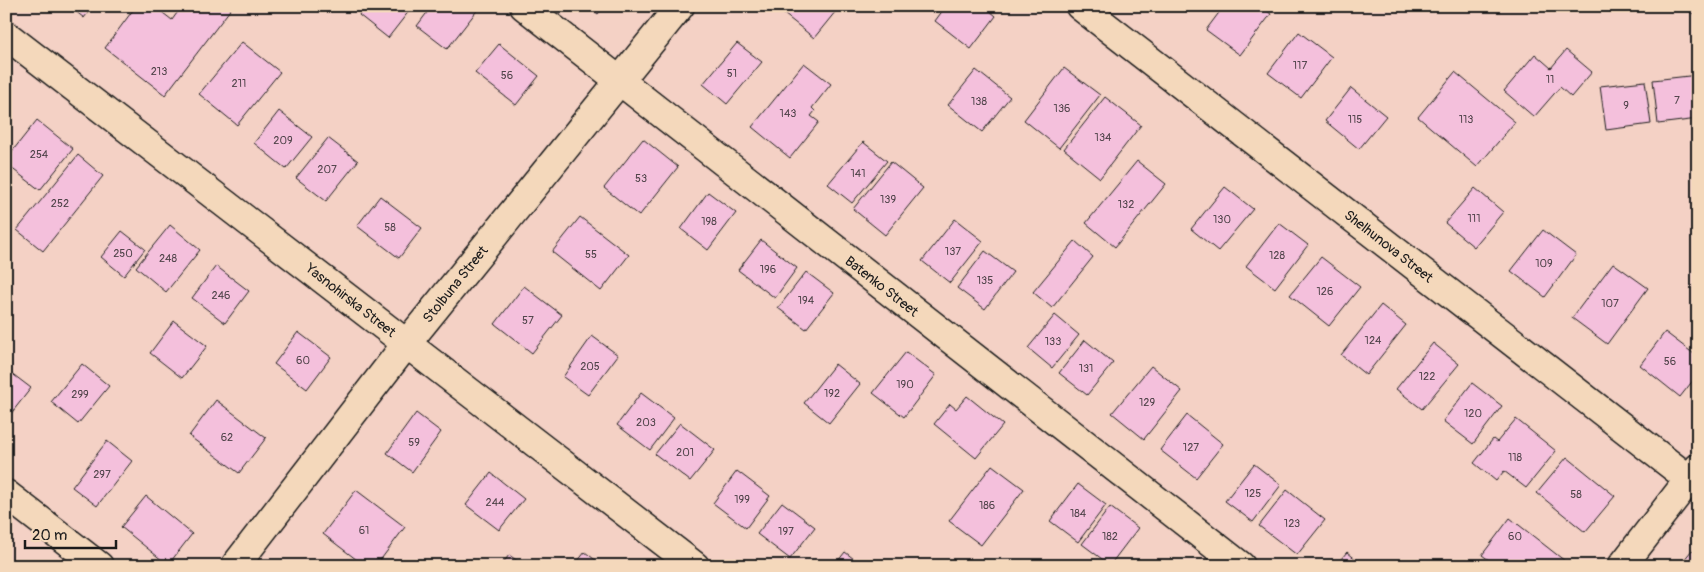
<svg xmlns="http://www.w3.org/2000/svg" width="1704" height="572" viewBox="0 0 1704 572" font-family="Pangolin,sans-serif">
<rect width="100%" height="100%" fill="#f4d1c5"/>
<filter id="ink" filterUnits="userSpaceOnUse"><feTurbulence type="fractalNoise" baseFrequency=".02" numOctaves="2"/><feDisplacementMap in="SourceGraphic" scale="10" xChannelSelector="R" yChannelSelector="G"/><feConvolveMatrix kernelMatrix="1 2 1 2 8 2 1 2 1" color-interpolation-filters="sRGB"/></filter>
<g filter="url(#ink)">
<!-- building -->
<g fill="#f4c0dc" stroke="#1c1c1c">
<path d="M69,6H93L84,18Z"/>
<path d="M136,6H154L172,20L182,6H233L165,95L105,48Z"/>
<path d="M365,6H413L388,38L359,15Z"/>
<path d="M432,6H477L479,8L447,49L417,26Z"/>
<path d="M588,6H604L598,14Z"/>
<path d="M774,6H840L814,38Z"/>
<path d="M946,6H984L996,16L971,49L935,21Z"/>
<path d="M1224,6H1260L1271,14L1240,55L1206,30Z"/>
<path d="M1686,6H1698V17L1684,8Z"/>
<path d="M1299,32L1332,57L1301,98L1268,73Z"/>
<path d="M242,42L280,72L237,125L199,94Z"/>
<path d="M737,43L762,62L727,104L703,84Z"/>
<path d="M499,44L539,76L516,105L475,73Z"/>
<path d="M1566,50L1592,72L1571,97L1560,87L1534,117L1504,91L1535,54L1551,68Z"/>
<path d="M804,63L831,84L812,108L815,111L811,116L819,122L790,158L752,127Z"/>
<path d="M1064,68L1100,95L1059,148L1024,120Z"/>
<path d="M976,70L1010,97L982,132L948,105Z"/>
<path d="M1455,72L1515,122L1477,167L1418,117Z"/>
<path d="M1698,75V119L1658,124L1653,80Z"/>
<path d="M1645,81L1651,124L1606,130L1600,86Z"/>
<path d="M1351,88L1386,116L1359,149L1325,121Z"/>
<path d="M1105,97L1141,125L1100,178L1064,149Z"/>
<path d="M279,111L312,137L286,169L254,143Z"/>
<path d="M37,120L73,149L40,190L6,164V159Z"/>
<path d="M328,138L358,161L326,201L296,178Z"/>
<path d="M643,139L678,167L639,216L604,188Z"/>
<path d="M863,142L887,161L852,203L828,184Z"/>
<path d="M78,155L103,176L43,251L17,230Z"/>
<path d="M1137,161L1166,184L1115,247L1086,223Z"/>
<path d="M891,162L923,188L885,235L853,209Z"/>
<path d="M1225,187L1253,209L1218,251L1191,229Z"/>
<path d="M1475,188L1503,212L1474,247L1445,223Z"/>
<path d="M708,192L736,213L708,250L681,229Z"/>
<path d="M380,196L422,228L399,258L357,226Z"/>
<path d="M580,217L629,255L601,291L552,252Z"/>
<path d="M955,219L983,241L950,283L922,261Z"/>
<path d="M1279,223L1308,245L1275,288L1246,266Z"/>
<path d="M170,225L200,250L166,292L136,267Z"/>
<path d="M1543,230L1576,255L1545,297L1511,271Z"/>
<path d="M122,231L145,249L124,276L101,257Z"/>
<path d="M761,240L797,268L775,298L738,270Z"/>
<path d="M1075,241L1093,257L1052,308L1033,292Z"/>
<path d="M985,251L1013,272L985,309L957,288Z"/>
<path d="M1321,257L1360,287L1329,326L1290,295Z"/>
<path d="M1613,263L1648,288L1607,344L1572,318Z"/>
<path d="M216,266L249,291L225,323L192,298Z"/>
<path d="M806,272L834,293L806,329L778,308Z"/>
<path d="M524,286L562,315L532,353L495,324Z"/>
<path d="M1381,305L1406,325L1366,375L1341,355Z"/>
<path d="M1055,315L1079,335L1052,368L1028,348Z"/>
<path d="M174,321L207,346L182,378L150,353Z"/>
<path d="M298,332L331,357L307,389L274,364Z"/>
<path d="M1665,332L1698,357V374L1680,397L1640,365Z"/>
<path d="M592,336L618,355L588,395L563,377Z"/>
<path d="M1085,340L1113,363L1087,395L1059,373Z"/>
<path d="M1433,343L1459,364L1422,409L1396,389Z"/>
<path d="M906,352L936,375L904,417L873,393Z"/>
<path d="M82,364L109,386L78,424L51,402Z"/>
<path d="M835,364L860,384L829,423L804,403Z"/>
<path d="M1151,366L1182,391L1144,439L1112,413Z"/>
<path d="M6,369L31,388L6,420Z"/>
<path d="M1472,383L1502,406L1473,444L1443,421Z"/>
<path d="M641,393L674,418L650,450L617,425Z"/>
<path d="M967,396L1003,425L976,458L934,424L950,404L956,409Z"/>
<path d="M216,400L266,438L239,473L189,436Z"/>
<path d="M416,413L441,432L412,472L387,453Z"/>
<path d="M1187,415L1223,444L1196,478L1160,450Z"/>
<path d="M1516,419L1556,451L1526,488L1504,471L1496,481L1474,463L1493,439L1497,442Z"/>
<path d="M680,423L715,450L690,481L655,454Z"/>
<path d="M107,441L132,461L97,506L72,487Z"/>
<path d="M1567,457L1615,496L1585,532L1537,493Z"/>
<path d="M1254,464L1281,485L1253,522L1225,501Z"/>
<path d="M992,465L1024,489L981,545L949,521Z"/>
<path d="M737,471L770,496L746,528L713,503Z"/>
<path d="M491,473L524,499L499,530L466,505Z"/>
<path d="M1078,484L1106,505L1078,542L1050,521Z"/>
<path d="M356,490L405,527L376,566H365L323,534Z"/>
<path d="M1287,490L1325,520L1297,555L1259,526Z"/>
<path d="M146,496L192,534L168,565L121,527Z"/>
<path d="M782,502L815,527L790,559L757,534Z"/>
<path d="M1110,507L1138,528L1110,565L1082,544Z"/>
<path d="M1510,518L1570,565L1569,566H1497L1482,555Z"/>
<path d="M1692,550L1698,555V566H1679Z"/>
<path d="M585,552L603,566H574Z"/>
<path d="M845,552L863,566H834Z"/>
<path d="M1347,552L1364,566H1335Z"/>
<path d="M509,555L525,566H501Z"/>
</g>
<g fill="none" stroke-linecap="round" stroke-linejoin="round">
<defs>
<g id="minor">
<path d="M524,6L1241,566"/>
<path d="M1080,6L1698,486"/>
<path d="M6,35L695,566"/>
<path d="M6,494L99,566"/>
<path d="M235,566L407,343L680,6"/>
<path d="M1622,566L1698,468"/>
</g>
</defs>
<!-- minor casing -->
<use href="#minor" stroke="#1c1c1c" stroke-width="31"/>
<!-- minor -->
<use href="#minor" stroke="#f4d8bb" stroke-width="28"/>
</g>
</g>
<g text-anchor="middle" stroke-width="5" stroke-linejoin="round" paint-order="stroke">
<!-- number labels -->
<g font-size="11" fill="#52454c">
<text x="1300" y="69">117</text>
<text x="159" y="75">213</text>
<text x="732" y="77">51</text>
<text x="507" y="79">56</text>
<text x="1550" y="83">11</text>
<text x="239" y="87">211</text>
<text x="1677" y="104">7</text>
<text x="979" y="105">138</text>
<text x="1626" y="109">9</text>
<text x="1062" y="112">136</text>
<text x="788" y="117">143</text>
<text x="1355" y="123">115</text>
<text x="1466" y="123">113</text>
<text x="1103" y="141">134</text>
<text x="283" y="144">209</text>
<text x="39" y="158">254</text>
<text x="327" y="173">207</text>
<text x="858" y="177">141</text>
<text x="641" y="182">53</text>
<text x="888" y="203">139</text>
<text x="60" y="207">252</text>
<text x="1126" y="208">132</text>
<text x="1474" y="222">111</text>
<text x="1222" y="223">130</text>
<text x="709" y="225">198</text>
<text x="390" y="231">58</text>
<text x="953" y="255">137</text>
<text x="123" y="257">250</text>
<text x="591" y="258">55</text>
<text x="1277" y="259">128</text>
<text x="168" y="262">248</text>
<text x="1544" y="267">109</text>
<text x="768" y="273">196</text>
<text x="985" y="284">135</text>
<text x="1325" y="295">126</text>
<text x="221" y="299">246</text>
<text x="806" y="304">194</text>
<text x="1610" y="307">107</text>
<text x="528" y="324">57</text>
<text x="1373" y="344">124</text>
<text x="1053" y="345">133</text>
<text x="303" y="364">60</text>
<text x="1670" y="365">56</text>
<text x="590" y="370">205</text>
<text x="1086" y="372">131</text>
<text x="1427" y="380">122</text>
<text x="905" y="388">190</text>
<text x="832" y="397">192</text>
<text x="80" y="398">299</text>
<text x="1147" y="406">129</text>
<text x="1473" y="417">120</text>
<text x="646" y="426">203</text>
<text x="227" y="441">62</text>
<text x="414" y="446">59</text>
<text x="1191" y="451">127</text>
<text x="685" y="456">201</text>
<text x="1515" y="461">118</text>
<text x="102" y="478">297</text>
<text x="1253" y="497">125</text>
<text x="1576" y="498">58</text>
<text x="742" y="503">199</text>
<text x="495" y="506">244</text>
<text x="987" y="509">186</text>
<text x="1078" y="517">184</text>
<text x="1292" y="527">123</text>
<text x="364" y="534">61</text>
<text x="786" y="535">197</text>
<text x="1110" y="540">182</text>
<text x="1515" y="540">60</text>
</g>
<!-- street labels -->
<g font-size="14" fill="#1c1c1c" stroke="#f4d8bb">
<text transform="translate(1389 246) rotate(38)" y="5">Shelhunova Street</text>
<text transform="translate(455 284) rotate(-51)" y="5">Stolbuna Street</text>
<text transform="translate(882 286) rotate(38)" y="5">Batenko Street</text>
<text transform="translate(351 300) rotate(38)" y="5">Yasnohirska Street</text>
</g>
</g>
<!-- margin -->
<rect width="1704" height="572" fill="none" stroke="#f4d8bb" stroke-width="25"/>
<rect x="12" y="12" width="1679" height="547" fill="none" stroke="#1c1c1c" stroke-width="2" filter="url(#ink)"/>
<!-- scale -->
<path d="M25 540v8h91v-8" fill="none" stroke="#1c1c1c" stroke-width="2.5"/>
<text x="32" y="540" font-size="15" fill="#1c1c1c" stroke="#f4d8bb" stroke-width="4" paint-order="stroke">20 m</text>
</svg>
